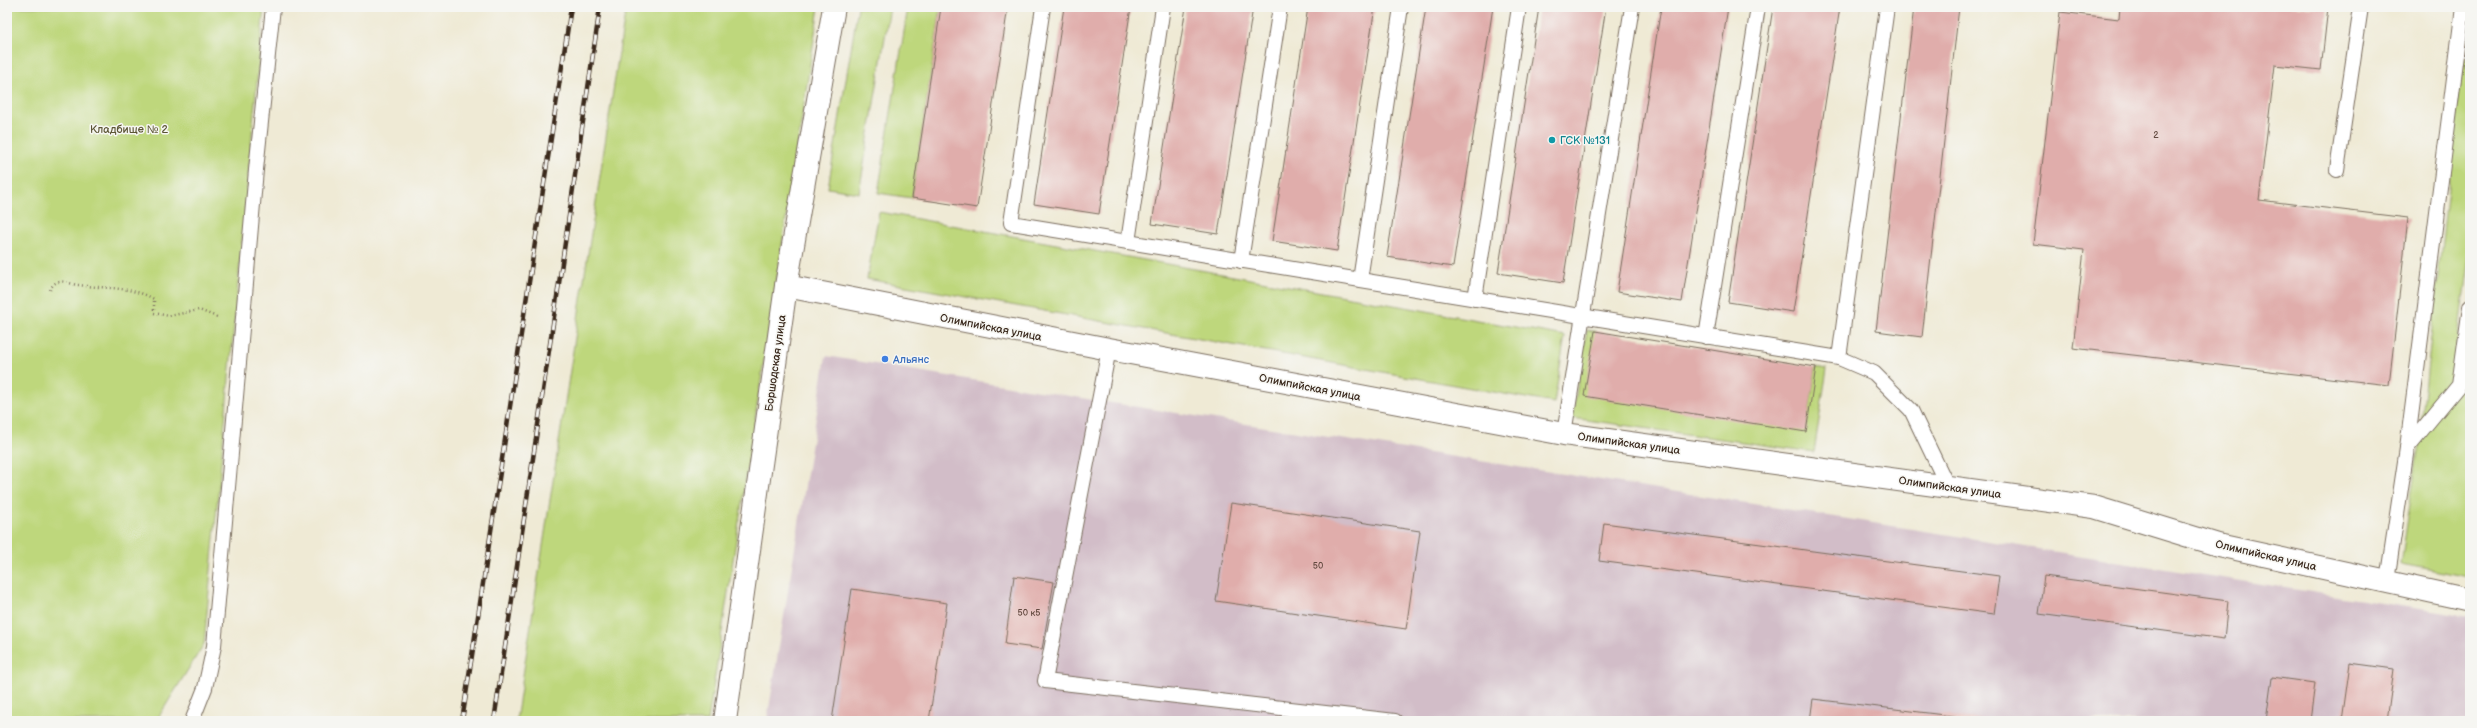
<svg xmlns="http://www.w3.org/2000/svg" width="2477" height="728" viewBox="0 0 2477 728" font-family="'Balsamiq Sans',sans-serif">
<rect width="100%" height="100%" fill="#f6f6f2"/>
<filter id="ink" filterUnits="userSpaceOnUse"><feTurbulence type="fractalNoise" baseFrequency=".025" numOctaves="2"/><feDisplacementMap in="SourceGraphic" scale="8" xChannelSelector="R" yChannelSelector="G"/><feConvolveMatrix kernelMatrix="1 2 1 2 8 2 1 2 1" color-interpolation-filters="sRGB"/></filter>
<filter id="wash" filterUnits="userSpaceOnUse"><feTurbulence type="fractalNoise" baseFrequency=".012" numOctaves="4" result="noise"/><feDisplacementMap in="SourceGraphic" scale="16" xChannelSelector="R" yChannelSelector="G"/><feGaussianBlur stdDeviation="0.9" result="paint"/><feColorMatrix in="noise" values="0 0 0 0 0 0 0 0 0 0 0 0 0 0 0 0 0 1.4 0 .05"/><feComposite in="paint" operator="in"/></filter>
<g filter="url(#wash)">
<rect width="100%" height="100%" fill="#efead5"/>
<!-- industrial -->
<path fill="#d2bdc8" d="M826,356L1100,401L2470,617V721H767Z"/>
<!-- green -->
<g fill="#bed77b" stroke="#7c804c">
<path d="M7,7H264L204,644L156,721H7Z"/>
<path d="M626,7H819L708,721H516Z"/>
<path d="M858,7H890L859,193L828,188Z"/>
<path d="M908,7H941L912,198L878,193Z"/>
<path d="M2463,58L2470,60V249L2452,379L2470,374V577L2401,564L2418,451Z"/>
<path d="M879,212L1565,336L1554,403L867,279Z"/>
<path d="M1587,330L1595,331L1806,431L1816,367L1827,369L1814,452L1572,418Z"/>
</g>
<g id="blocks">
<!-- building -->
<g fill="#e0adab">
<path d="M941,7H1008L977,208L912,198Z"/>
<path d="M1064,7H1131L1099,214L1034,204Z"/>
<path d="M1186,7H1253L1218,234L1152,224Z"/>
<path d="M1308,7H1375L1337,251L1272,241Z"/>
<path d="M1426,7H1493L1453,267L1387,257Z"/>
<path d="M1539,7H1606L1563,283L1498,273Z"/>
<path d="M1661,7H1728L1682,302L1617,292Z"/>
<path d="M1773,7H1840L1793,312L1728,302Z"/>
<path d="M1914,7H1959L1922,337L1876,331Z"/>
<path d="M2120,7H2328L2321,70L2275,65L2259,200L2408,218L2389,385L2073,348L2084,250L2033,244L2060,12L2119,19Z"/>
<path d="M1595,331L1816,367L1806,432L1584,396Z"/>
<path d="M1231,503L1420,531L1406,629L1216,601Z"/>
<path d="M1604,523L1999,576L1994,614L1599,561Z"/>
<path d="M1014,576L1054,582L1042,649L1005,644Z"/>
<path d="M2044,576L2228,601L2224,639L2039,614Z"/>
<path d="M852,589L947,603L929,721H832Z"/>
<path d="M2350,663L2394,669L2387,721H2342Z"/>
<path d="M2272,677L2315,683L2310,721H2266Z"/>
<path d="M1813,699L1985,720V721H1810Z"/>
</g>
</g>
</g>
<g filter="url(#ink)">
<use href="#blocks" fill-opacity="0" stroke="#7a6d5e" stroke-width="1"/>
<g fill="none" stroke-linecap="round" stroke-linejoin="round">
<defs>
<g id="lane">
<path d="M1043,7L1011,223L1839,358"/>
<path d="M1887,7L1839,358L1874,373L1911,410L1948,487"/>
<path d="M2337,170L2361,7"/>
<path d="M1128,242L1163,7"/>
<path d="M1241,261L1280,7"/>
<path d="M1360,280L1401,7"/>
<path d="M1475,299L1519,7"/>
<path d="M1706,337L1758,7"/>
<path d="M1109,349L1045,681L1395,721"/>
<path d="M1564,434L1632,7"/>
<path d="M2407,448L2459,385L2470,307"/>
<path d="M2387,581L2407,448L2463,7"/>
<path d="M192,721L205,688L214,646L256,170L273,7"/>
</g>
<path id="street" d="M786,286L1109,349L1564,434L2094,507L2218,545L2470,600"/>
<path id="secondary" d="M725,721L786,286L834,7"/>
</defs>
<!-- lane casing -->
<use href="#lane" stroke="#7a6d5e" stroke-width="16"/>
<!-- street casing -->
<use href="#street" stroke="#7a6d5e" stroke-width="24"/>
<!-- secondary casing -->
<use href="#secondary" stroke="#7a6d5e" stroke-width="24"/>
<!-- path -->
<path stroke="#7a6d5e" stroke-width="2.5" stroke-dasharray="1 3" stroke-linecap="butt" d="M50,290C51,287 54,283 58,282C65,280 72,285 79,285C105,289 131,286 154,299V313L169,316L199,310L217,317"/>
<!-- lane -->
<use href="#lane" stroke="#fff" stroke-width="14"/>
<!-- street -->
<use href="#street" stroke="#fff" stroke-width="22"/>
<!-- secondary -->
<use href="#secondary" stroke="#fff" stroke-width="22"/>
<defs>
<g id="rail">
<path d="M462,721L571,7"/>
<path d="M494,721L600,7"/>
</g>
</defs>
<!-- rail casing -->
<use href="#rail" stroke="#3b2a1e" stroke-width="4.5"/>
<!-- rail -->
<use href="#rail" stroke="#f6f6f2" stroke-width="3" stroke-dasharray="9" stroke-linecap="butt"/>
</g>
</g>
<!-- markers -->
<circle fill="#0f9aa8" stroke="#f6f6f2" stroke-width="1.5" cx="1552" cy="140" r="4"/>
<circle fill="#3f7fe0" stroke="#f6f6f2" stroke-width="1.5" cx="885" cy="359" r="4"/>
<g text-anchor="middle" stroke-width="3" stroke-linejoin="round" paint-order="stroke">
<!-- number labels -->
<g font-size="9" fill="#644b41">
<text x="2156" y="138">2</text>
<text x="1318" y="569">50</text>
<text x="1029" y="616">50 к5</text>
</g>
<!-- park labels -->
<g font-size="11" fill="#5c5535" stroke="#f6f6f2">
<text x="129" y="133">Кладбище № 2</text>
</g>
<!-- culture labels -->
<g font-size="11" fill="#0d838f" stroke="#f6f6f2" text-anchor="start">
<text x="1560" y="144">ГСК №131</text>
</g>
<!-- street labels -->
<g font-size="11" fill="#3b2a1e" stroke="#f6f6f2">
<text transform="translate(991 327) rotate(11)" y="4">Олимпийская улица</text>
<text transform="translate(775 363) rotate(-82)" y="4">Боршодская улица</text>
<text transform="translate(1310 387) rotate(11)" y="4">Олимпийская улица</text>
<text transform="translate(1629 443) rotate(8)" y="4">Олимпийская улица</text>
<text transform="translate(1950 487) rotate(8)" y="4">Олимпийская улица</text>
<text transform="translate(2266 555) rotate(13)" y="4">Олимпийская улица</text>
</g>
<!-- shop labels -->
<g font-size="11" fill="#366cbe" stroke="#f6f6f2" text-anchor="start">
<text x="893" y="363">Альянс</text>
</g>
</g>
<!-- margin -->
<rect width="2477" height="728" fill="none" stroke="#f6f6f2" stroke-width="24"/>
</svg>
